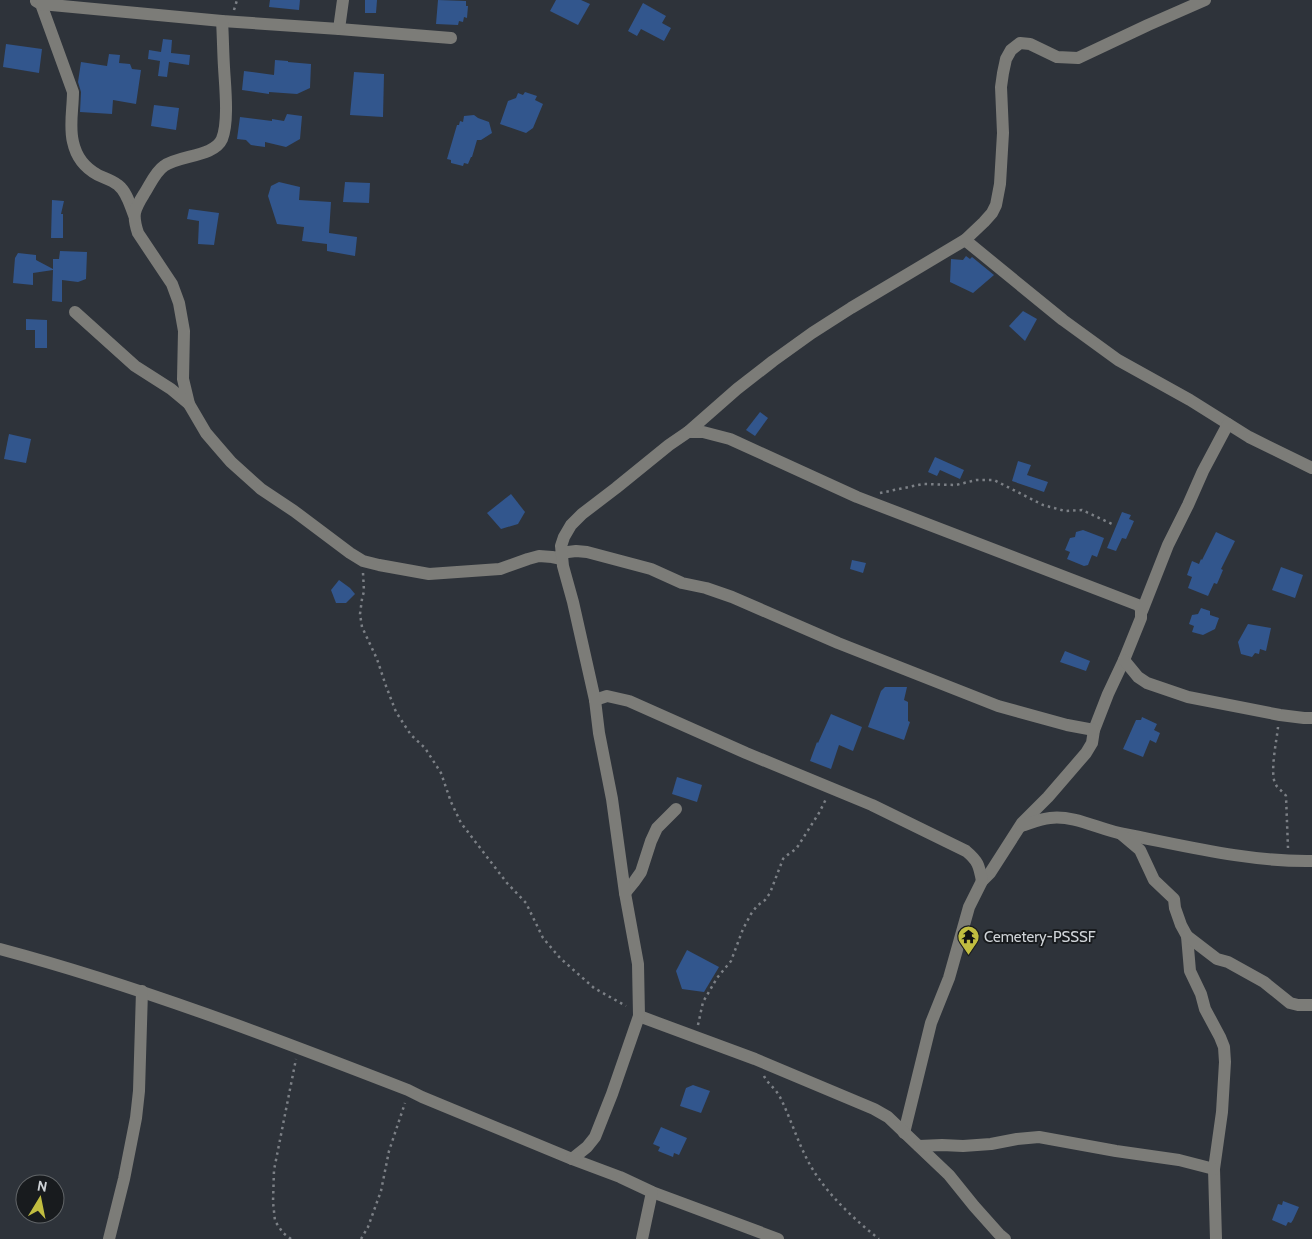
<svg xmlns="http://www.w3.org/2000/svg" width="1312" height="1239" viewBox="0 0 1312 1239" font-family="Cabin,sans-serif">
<rect width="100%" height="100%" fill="#2e333a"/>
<!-- building -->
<g fill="#32568d">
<path d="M270,0H300L299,10L269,7Z"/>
<path d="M365,0H377L376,13H365Z"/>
<path d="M438,0L466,1V6H468L467,18L464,17L463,22L459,21L458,25L436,24Z"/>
<path d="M556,0H581L590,4L578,25L550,11Z"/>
<path d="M643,3L666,16L662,23L671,28L664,41L641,29L637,36L628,31Z"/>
<path d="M163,39L172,40L171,53L190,55L189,65L169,62L167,77L158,76L160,61L148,59L149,50L161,52Z"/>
<path d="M6,44L42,49L39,73L3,67Z"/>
<path d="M109,54L120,55L119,63L130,64L132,69L141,70L136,104L113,100L112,114L80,112L81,92L78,82L81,62L107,66Z"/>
<path d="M275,60L288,61V62L311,64L310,88L297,94L269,92V94L242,90L244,71L274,75Z"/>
<path d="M354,72L384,74L383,117L350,115Z"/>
<path d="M525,92L537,96L535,100L543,104L533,128L526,133L500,124L508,101L516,98L518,93L523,95Z"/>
<path d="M154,105L179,108L176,130L151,126Z"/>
<path d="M287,114L302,116L300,139L286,147L265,142V147L251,145L246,140L237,139L240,117L272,121V119L284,121Z"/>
<path d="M474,115L478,118L489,122L492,133L481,140H477L472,157H471L468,164L464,163L463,166L451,163V160L447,159L457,125H459L460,121L463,122L464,116Z"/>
<path d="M279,182L300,187L299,200L331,202L329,233L357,237L355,256L327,251V244L302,241L304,227L277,224L268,196L271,186Z"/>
<path d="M345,182L370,183L369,203L343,202Z"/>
<path d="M52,200L64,201L61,214H63V238H51Z"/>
<path d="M189,209L219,213L214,245L198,244L199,221L187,219Z"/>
<path d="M60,251L87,252L86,279L78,282L62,280V302L52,301L53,270L33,273V285L13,283L15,258L18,253L36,255V260L53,269V259H59Z"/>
<path d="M966,256L970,259L972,257L994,275L973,293L950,282L951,259L963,260Z"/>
<path d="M1023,311L1037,319L1025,341L1009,326Z"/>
<path d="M26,319L47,320V348H35V330H26Z"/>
<path d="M760,412L768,418L755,436L746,430Z"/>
<path d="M9,434L31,439L26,463L4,459Z"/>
<path d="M935,457L964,470L960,479L940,470L937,476L928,472Z"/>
<path d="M1018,461L1031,465L1027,475L1048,482L1044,492L1012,481Z"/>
<path d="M511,494L525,512L518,524L501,529L487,513Z"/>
<path d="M1122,512L1131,515L1129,519L1134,521L1126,539L1122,538L1116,551L1107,548Z"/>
<path d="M1083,530L1104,538L1097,557L1092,555L1088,565L1084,566L1067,559L1070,552L1065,550L1070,538L1075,537L1076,532Z"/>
<path d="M1216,532L1235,541L1221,569L1223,570L1217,584L1214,583L1208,596L1188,588L1192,577L1187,575L1192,561L1199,564L1201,559L1202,560Z"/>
<path d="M852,560L866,563L863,573L850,569Z"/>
<path d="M1281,567L1303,575L1295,598L1272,590Z"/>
<path d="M339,580L350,588L355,594L346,603H336L331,590Z"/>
<path d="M1201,608L1210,611V615L1219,618L1215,629L1203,635L1192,632L1194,626L1189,624L1192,615L1198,614Z"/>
<path d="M1248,624L1271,628L1266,651L1260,649L1259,654L1255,653L1252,657L1241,654L1238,642Z"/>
<path d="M1065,651L1090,661L1086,671L1060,662Z"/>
<path d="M885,687H907L904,700L908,702V721L910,722L904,740L868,727L881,691Z"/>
<path d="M831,714L862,727L853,751L839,745L831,769L810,761L817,742L818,743Z"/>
<path d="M1142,717L1157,724L1154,730L1160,733L1156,743L1150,740L1143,757L1123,749L1136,720H1141Z"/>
<path d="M677,777L702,785L697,802L672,794Z"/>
<path d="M687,950L719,967L704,992L682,989L676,971Z"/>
<path d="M693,1085L710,1091L701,1113L680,1106L686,1088Z"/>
<path d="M661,1127L687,1138L679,1155L674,1153L673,1157L658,1151L660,1147L653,1144Z"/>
<path d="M1283,1201L1299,1207L1293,1220L1291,1223L1288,1222L1286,1226L1272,1220L1278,1204L1282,1205Z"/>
</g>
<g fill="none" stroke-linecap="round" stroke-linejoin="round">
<!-- path -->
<g stroke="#7c8086" stroke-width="2.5" stroke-dasharray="2.5 4" stroke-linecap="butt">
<path d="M234,10L237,0"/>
<path d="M880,493L923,484L956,485L976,480H994L1043,505L1065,511L1082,510L1112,524"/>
<path d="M363,573L364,591L362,599L360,614L362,627L377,659L386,686L396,712L411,735L425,748L441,773L451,802L461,823L507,883L526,903L543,938L560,958L594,988L626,1006"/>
<path d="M1278,727C1277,739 1269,775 1276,785C1279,790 1284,792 1286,796L1288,848"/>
<path d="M698,1025L703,1002L717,978L731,961L743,929L751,914L757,906L765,900L770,893L783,859C787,854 794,852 798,846L819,813L826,799"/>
<path d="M764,1076C768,1084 776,1089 780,1097C792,1121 799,1147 813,1170C830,1197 855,1220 879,1239"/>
<path d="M291,1239L283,1233L275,1221L273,1202L274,1170L296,1059"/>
<path d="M361,1239L368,1227L381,1191L389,1151L405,1103"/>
</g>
<!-- minor -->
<g stroke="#7c7c78" stroke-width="12">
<path d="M36,1L41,4L73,92C73,109 69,126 73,142C76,156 85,168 98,175C104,178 112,180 118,185C127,192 130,205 134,215"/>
<path d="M41,4L222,21L339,29L451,38"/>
<path d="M222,21C223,36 223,51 224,67C225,86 229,121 222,139C214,157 179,155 164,166C155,172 150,185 144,194C134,210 132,215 138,233L172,284L179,303L184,331L183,379L189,404L206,433L218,447L231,462L261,489L294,511L350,553L363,561L379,565L429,574L500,569L528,559L539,556L552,557L562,559"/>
<path d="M339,29L343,0"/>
<path d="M965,240L1063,320L1118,360L1190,400L1249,437L1312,468"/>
<path d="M75,312L135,366L171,389L189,404"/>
<path d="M688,432H703L730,439L857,497L1138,605L1141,609V618L1124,660L1108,694L1094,730L1092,743L1086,753L1048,797L1022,823L990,873L982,881L969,907L949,978L931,1023L904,1133"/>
<path d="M561,554L568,552L576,551L587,552L651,569L682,583L706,588L732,597L838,643L998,706L1067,725L1094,730"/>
<path d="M1142,611L1168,545L1188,505L1203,471L1228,424"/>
<path d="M1124,660L1138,677L1147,683L1188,697L1280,715L1304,718H1312"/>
<path d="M595,700L607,696L629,701L746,753L872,805L966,851C978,861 979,865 982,881"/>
<path d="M1021,826C1031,823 1040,819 1050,818C1076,815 1100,830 1124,834C1186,846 1249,862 1312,861"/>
<path d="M1121,834L1140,850L1154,880L1174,899L1175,908L1181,925L1187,936L1190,971L1201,994L1205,1009L1220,1037L1224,1047L1225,1062L1222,1112L1214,1169L1216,1239"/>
<path d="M625,893L634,882L641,872L651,841L657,828L676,809"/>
<path d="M1187,936L1217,959L1228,962L1264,982L1290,1003L1298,1005H1312"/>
<path d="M0,949C139,986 274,1038 408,1090L422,1097L572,1159L620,1177L652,1192L778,1239"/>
<path d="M639,1016L755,1059L874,1109L888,1117L949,1175L974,1206L999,1234L1005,1239"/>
<path d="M919,1146L942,1145L963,1146L991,1144L1017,1139L1039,1137L1116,1151L1179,1160L1214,1169"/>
<path d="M572,1159L587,1147L595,1137L612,1094L639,1016L638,964L625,893L612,799L599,733L595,700L573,602L563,566L561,546L564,537L571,525L582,514L616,488L669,445L688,432L737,389L773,361L812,333L851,308L965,240L984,222L992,213L996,205L1000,184L1003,133L1001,87L1003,73L1006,59L1011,50L1020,43L1030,44L1057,57L1078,58L1148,25L1205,0"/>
<path d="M109,1239L124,1179L136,1118L139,1091L142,991"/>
<path d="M642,1239L652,1192"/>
</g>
</g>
<!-- icons -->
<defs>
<symbol id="temple-pin" viewBox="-11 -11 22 30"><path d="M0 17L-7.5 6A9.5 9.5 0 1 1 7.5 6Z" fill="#c1bd40" stroke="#181b1e"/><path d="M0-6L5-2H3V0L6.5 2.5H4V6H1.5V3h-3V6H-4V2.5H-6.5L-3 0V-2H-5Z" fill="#111"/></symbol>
</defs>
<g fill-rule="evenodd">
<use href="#temple-pin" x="956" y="924" width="25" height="34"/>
</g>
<g text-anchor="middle" stroke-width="4" stroke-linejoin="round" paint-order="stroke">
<!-- poi labels -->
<g font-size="15" fill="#cfd3d7" stroke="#181b1e" text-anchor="start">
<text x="984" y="942">Cemetery-PSSSF</text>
</g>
</g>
<!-- north arrow -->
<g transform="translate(40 1199) rotate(10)"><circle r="24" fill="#181b1e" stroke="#616568"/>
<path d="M0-4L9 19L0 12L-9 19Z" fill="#c1bd40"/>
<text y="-8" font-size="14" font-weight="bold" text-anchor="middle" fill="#cfd3d7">N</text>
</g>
</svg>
